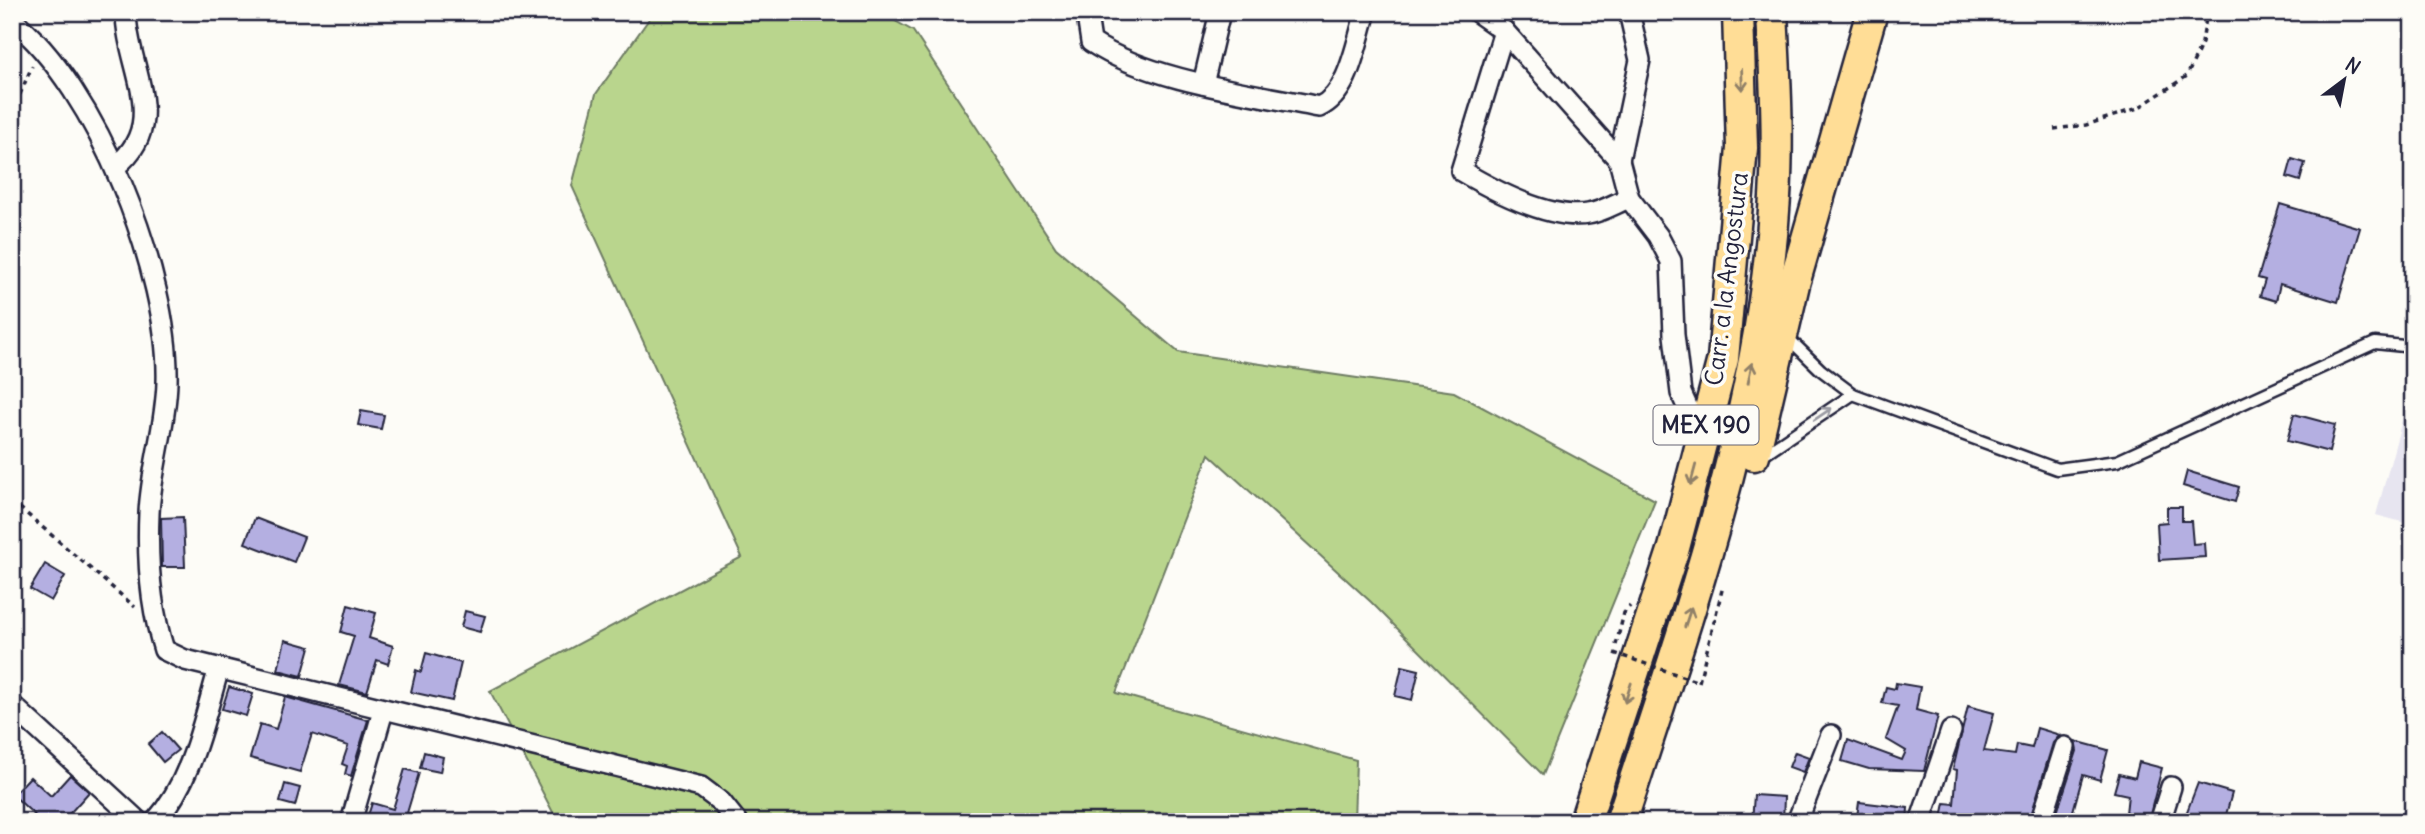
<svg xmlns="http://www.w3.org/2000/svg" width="2425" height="834" viewBox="0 0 2425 834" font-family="Delius,sans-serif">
<rect width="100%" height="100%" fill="#fdfcf7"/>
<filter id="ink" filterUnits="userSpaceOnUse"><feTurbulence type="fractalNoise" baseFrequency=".0143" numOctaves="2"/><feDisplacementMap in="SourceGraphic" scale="14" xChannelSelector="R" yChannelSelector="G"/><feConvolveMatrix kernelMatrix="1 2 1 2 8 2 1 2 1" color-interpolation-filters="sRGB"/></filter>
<g filter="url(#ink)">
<!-- built -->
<path fill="#e7e5f0" d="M2413,380V525L2376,515Z"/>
<!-- green -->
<path fill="#b9d58d" stroke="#6e7c64" stroke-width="2" d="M654,12H879L913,31L1056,248L1178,352L1454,392L1655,500L1543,775L1371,602L1209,454L1116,693L1356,760L1354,822H558L490,691L742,557L572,186L596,94Z"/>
<!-- building -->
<g fill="#b4afe1" stroke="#22223b" stroke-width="2">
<path d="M2292,159L2305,163L2300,181L2287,177Z"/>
<path d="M2280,204L2360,228L2338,302L2280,284L2276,301L2260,296L2265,280L2258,278Z"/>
<path d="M361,411L384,415L381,429L358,425Z"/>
<path d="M2294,414L2335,425L2329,452L2287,441Z"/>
<path d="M2187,471L2239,487L2235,502L2183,486Z"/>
<path d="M2167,507H2182V521H2191L2193,544L2204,543L2205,557L2159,560L2157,523L2167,522Z"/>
<path d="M183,517L185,567H162L161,518Z"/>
<path d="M255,518L304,537L294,562L245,543Z"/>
<path d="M45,564L65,576L51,601L30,589Z"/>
<path d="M348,605L376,613L369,638L393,646L388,664L377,660L367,692L339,685L354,636L341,632Z"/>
<path d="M465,611L485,616L480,632L461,627Z"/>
<path d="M285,640L310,647L302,676L278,670Z"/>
<path d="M426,653L461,663L452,701L411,692L416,670L421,672Z"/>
<path d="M1402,666L1419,670L1412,700L1395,696Z"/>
<path d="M1896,683L1920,687L1916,710L1938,716L1924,771L1869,769L1842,761L1848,740L1902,760L1906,751L1886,739L1898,706L1882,703L1886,687L1895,689Z"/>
<path d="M229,687L253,694L246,716L222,709Z"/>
<path d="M285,697L368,720L351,776L345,774L347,766L342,764L348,746L312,734L300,772L250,758L260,724L276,729Z"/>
<path d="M1968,706L1994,713L1984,751L2015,755L2017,745L2032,748L2037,728L2060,735L2053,743L2029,822H1941L1945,803L1954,804L1957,770L1953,769Z"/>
<path d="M162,732L178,750L163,762L148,744Z"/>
<path d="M2075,741L2108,750L2100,780L2083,775L2070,822H2054L2077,751Z"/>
<path d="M424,752L443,757L440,772L420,768Z"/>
<path d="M1795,752L1809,757L1803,772L1789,767Z"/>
<path d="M2139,762L2162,768L2148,822H2125L2128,795L2114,792L2119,774L2135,778Z"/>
<path d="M405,769L419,773L407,813L423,818V822H366L372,803L393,809Z"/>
<path d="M70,775L89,792L62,822H42L13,795L30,777L51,796Z"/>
<path d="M2198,783L2232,793L2224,822H2183Z"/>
<path d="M285,784L300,788L295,806L280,802Z"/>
<path d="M1754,795L1784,797L1783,822H1752Z"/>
<path d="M1859,802L1908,808L1907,822H1864L1865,818L1857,817Z"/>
</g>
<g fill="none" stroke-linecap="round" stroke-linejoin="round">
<defs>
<g id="lane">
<path d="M1786,336L1821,370L1853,394L2057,469L2117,461L2375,343L2413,347"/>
<path d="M1761,456L1853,394"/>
</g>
<g id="street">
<path d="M1091,12L1088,22L1091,42C1150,81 1250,93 1319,107C1350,93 1356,42 1366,12"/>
<path d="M1477,12L1504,31L1619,160L1629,198L1658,236L1671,261L1674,335L1681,393L1690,413L1704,432"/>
<path d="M12,20C97,87 170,275 167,382C166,426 151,469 149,513C147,559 150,606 164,650L185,660L701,787L721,802L737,822"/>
<path d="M1504,31L1461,171C1493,190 1549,220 1588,214C1602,212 1616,203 1629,198"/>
<path d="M1203,84L1220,12"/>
<path d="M1619,160L1640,60L1629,12"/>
<path d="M116,166C171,122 126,67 126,12"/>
<path d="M12,705L139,822"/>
<path d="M155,822C193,779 203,722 219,668"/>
<path d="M351,822L383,711"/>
<path d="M1797,822L1831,735"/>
<path d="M1920,822L1951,731"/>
<path d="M2041,822L2065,747"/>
<path d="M2160,822L2171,787"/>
</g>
<g id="primary">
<path d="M1754,455L1794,284L1872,12"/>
<path d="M1585,822L1674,548L1723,359L1742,148L1738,12"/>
<path d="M1621,822C1687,618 1762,413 1775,197C1779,136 1775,74 1772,12"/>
</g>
</defs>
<!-- lane casing -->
<use href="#lane" stroke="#22223b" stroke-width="15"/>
<!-- street casing -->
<use href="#street" stroke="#22223b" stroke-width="24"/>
<!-- primary casing -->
<use href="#primary" stroke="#22223b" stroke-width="35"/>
<!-- path -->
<g stroke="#22223b" stroke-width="3.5" stroke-dasharray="5 5" stroke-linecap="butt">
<path d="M12,113L32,66"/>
<path d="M2054,129L2086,125L2138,108L2187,76L2202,43L2207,12"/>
<path d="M12,501L135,607"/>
<path d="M1616,645L1624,613L1630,606"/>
<path d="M1699,682L1723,586"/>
</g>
<!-- lane -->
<use href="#lane" stroke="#fdfcf7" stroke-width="10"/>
<!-- street -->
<use href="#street" stroke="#fdfcf7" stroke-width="19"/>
<!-- primary -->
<use href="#primary" stroke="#ffdd96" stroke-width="30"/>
<!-- path-bridge -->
<path stroke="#22223b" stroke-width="3.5" stroke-dasharray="5 5" stroke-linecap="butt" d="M1614,653L1699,682"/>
</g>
<!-- one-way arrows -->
<defs><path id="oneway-shaft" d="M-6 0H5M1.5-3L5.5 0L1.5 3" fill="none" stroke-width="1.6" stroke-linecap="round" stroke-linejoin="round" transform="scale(1.75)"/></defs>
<g stroke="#908068">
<use href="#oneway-shaft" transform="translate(1742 80) rotate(88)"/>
<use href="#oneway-shaft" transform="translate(1750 373) rotate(-79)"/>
<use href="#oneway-shaft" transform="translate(1693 475) rotate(105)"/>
<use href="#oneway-shaft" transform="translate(1688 617) rotate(-72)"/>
<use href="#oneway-shaft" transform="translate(1628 693) rotate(108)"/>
</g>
<use stroke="#9a9aa2" href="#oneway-shaft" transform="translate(1823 414) rotate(-34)"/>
</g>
<g text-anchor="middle" stroke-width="7" stroke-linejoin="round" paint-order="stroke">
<!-- shield labels -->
<rect fill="#fdfcf7" stroke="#646373" stroke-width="2" x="1653.5" y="405.5" width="105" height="39" rx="5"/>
<g font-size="23" font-weight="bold" fill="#22223b">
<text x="1706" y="433">MEX 190</text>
</g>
<!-- street labels -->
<g font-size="24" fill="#22223b" stroke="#fdfcf7">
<text transform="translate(1727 279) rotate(-83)" y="8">Carr. a la Angostura</text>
</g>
</g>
<!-- margin -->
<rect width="2425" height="834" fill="none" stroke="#fdfcf7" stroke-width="42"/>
<rect x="21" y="21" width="2383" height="792" fill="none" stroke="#22223b" stroke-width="2.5" filter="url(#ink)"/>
<!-- north arrow -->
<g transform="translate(2344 80) rotate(32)" stroke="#fdfcf7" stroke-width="5" paint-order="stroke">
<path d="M0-5L12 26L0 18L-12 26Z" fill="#22223b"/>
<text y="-10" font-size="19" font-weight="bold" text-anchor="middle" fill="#22223b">N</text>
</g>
</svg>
